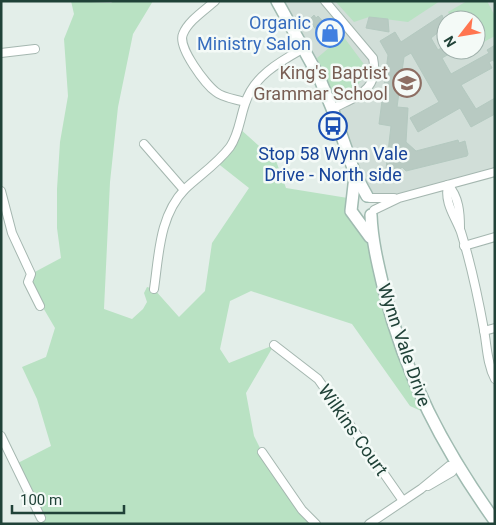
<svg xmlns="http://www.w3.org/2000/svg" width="496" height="525" viewBox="0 0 496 525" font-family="Roboto,sans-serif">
<rect width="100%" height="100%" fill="#e3eee9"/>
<!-- built -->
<path fill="#d1ded8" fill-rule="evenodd" d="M277,1H495V172L399,198L368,197L335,116ZM446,20H476V50H446Z"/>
<!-- green -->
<g fill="#b9e2c3">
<path d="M71,1L111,3L114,1H153L133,34L118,107L110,182L104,309L132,319L143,309L147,302L144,293L147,287L154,289L179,317L205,291L212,243L249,188L216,162L239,128L276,161L286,188L354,199L352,202L362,223L428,414L410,406L352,324L251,291L230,301L220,349L229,363L274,345L246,393L254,436L262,452L316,524H41V518L14,465L51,446L37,399L22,367L46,357L55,328L28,282L31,274L61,258L57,228V189L60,142L68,96L64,39L74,14Z"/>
<path d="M335,1H440L408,22L369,17L354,22Z"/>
<path d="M467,1H487L495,16V36L476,46V20H452L448,12Z"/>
<path d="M343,36L366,67C365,85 349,91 335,98L317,58Z"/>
</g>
<!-- building -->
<g fill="#b8cac2" stroke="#b4c9c0">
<path d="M314,15L316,18L318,16L338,39L330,46L328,44L325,46L317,37L320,35L309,20Z"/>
<path d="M442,15L446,26L431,38L438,50L446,45V50H456L442,58L451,74L489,53L487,50L495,45V63L493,60L489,62L492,68L461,85L476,109L495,98V114L471,127L460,108L418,132L410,118L439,102L411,53L404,57L397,107L408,108L406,142L416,151L458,140L459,143L465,141L468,154L467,156L406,171L402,167L396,174L390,175L386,169L391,126L379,124L388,55L380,41L395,32L401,42Z"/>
<path d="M369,17L388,19L389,32L366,28Z"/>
</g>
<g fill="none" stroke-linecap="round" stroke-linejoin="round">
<defs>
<g id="minor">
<path d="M215,1C205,10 188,21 183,34C177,47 206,85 216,92C223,98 236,99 245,102"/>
<path d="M325,1L373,58C380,91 356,96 332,109"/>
<path d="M1,53L35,49"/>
<path d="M144,144L184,190"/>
<path d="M448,185C444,203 455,216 461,232C471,264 478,297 484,330C487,346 487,364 495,379"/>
<path d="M448,185C459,197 460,213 460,228"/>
<path d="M1,191L12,233L31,274L28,282L40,306"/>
<path d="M370,198H394"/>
<path d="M374,210L399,198L495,172"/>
<path d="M464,246L495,237"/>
<path d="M154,289C159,255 159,216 185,189C200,175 217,164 230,147C239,134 240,118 245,104C253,76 281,61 304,48"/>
<path d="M484,331L495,328"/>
<path d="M274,345L318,379L403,501"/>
<path d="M1,436L41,518"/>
<path d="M262,452L302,510L316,524"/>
<path d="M428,486L452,472L456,465"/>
<path d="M369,524L421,489L449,466L456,465"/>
</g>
<g id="secondary">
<path d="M277,1L319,77L333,111L355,174L367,196"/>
<path d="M355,176L351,211L370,237"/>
<path d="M371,215C372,241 378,265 384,290C406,378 443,448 495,521"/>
</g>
</defs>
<!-- minor casing -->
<use href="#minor" stroke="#a5b7b0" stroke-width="10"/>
<!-- secondary casing -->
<use href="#secondary" stroke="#a0bbb1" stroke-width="14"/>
<!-- minor -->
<use href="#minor" stroke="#fff" stroke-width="8"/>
<!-- secondary -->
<use href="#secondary" stroke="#fff" stroke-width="11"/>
</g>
<!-- icons -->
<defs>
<symbol id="shop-ring" viewBox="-11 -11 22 22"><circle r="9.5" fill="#f4faf7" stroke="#3f7fe0" stroke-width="1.5"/><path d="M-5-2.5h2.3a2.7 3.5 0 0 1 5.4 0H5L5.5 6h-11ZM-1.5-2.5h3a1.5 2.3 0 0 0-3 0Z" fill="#3f7fe0"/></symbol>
<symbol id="school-ring" viewBox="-11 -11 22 22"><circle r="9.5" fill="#f4faf7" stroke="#8d6e63" stroke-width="1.5"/><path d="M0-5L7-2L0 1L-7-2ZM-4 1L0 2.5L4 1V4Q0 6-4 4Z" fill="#8d6e63"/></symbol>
<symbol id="bus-ring" viewBox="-11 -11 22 22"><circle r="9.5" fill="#f4faf7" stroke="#1a4fb4" stroke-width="1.5"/><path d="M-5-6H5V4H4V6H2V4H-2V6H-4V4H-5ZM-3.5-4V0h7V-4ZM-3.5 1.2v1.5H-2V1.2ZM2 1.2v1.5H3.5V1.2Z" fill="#1a4fb4"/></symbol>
</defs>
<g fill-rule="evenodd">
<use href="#shop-ring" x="314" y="17" width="32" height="32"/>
<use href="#school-ring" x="391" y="67" width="32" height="32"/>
<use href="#bus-ring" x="317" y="110" width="32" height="32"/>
</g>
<g text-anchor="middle" stroke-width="5" stroke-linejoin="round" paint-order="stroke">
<!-- shop labels -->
<g font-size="18" fill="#366cbe" stroke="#f4faf7" text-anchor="end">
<text x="311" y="29">Organic<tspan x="311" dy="21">Ministry Salon</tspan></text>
</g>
<!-- education labels -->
<g font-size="18" fill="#785e54" stroke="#f4faf7" text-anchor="end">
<text x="388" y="79">King's Baptist<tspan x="388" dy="21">Grammar School</tspan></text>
</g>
<!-- transit labels -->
<g font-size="18" fill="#164399" stroke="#f4faf7">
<text x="333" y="160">Stop 58 Wynn Vale<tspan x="333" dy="21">Drive - North side</tspan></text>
</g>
<!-- street labels -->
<g font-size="18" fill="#204238" stroke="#f4faf7">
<text transform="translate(404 345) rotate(71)" y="6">Wynn Vale Drive</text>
<text transform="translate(353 430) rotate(55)" y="6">Wilkins Court</text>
</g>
</g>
<!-- border -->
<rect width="496" height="525" fill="none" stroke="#204238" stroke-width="5"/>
<!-- north arrow -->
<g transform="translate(461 35) rotate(239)"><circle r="24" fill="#f4faf7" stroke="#9fb0ab"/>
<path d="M0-4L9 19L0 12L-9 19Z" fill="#ff7550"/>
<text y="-8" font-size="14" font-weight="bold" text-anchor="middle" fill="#204238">N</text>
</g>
<!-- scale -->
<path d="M12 505v8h112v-8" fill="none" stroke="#204238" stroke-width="2.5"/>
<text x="20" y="505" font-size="15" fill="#204238" stroke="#f4faf7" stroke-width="4" paint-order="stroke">100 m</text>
</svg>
